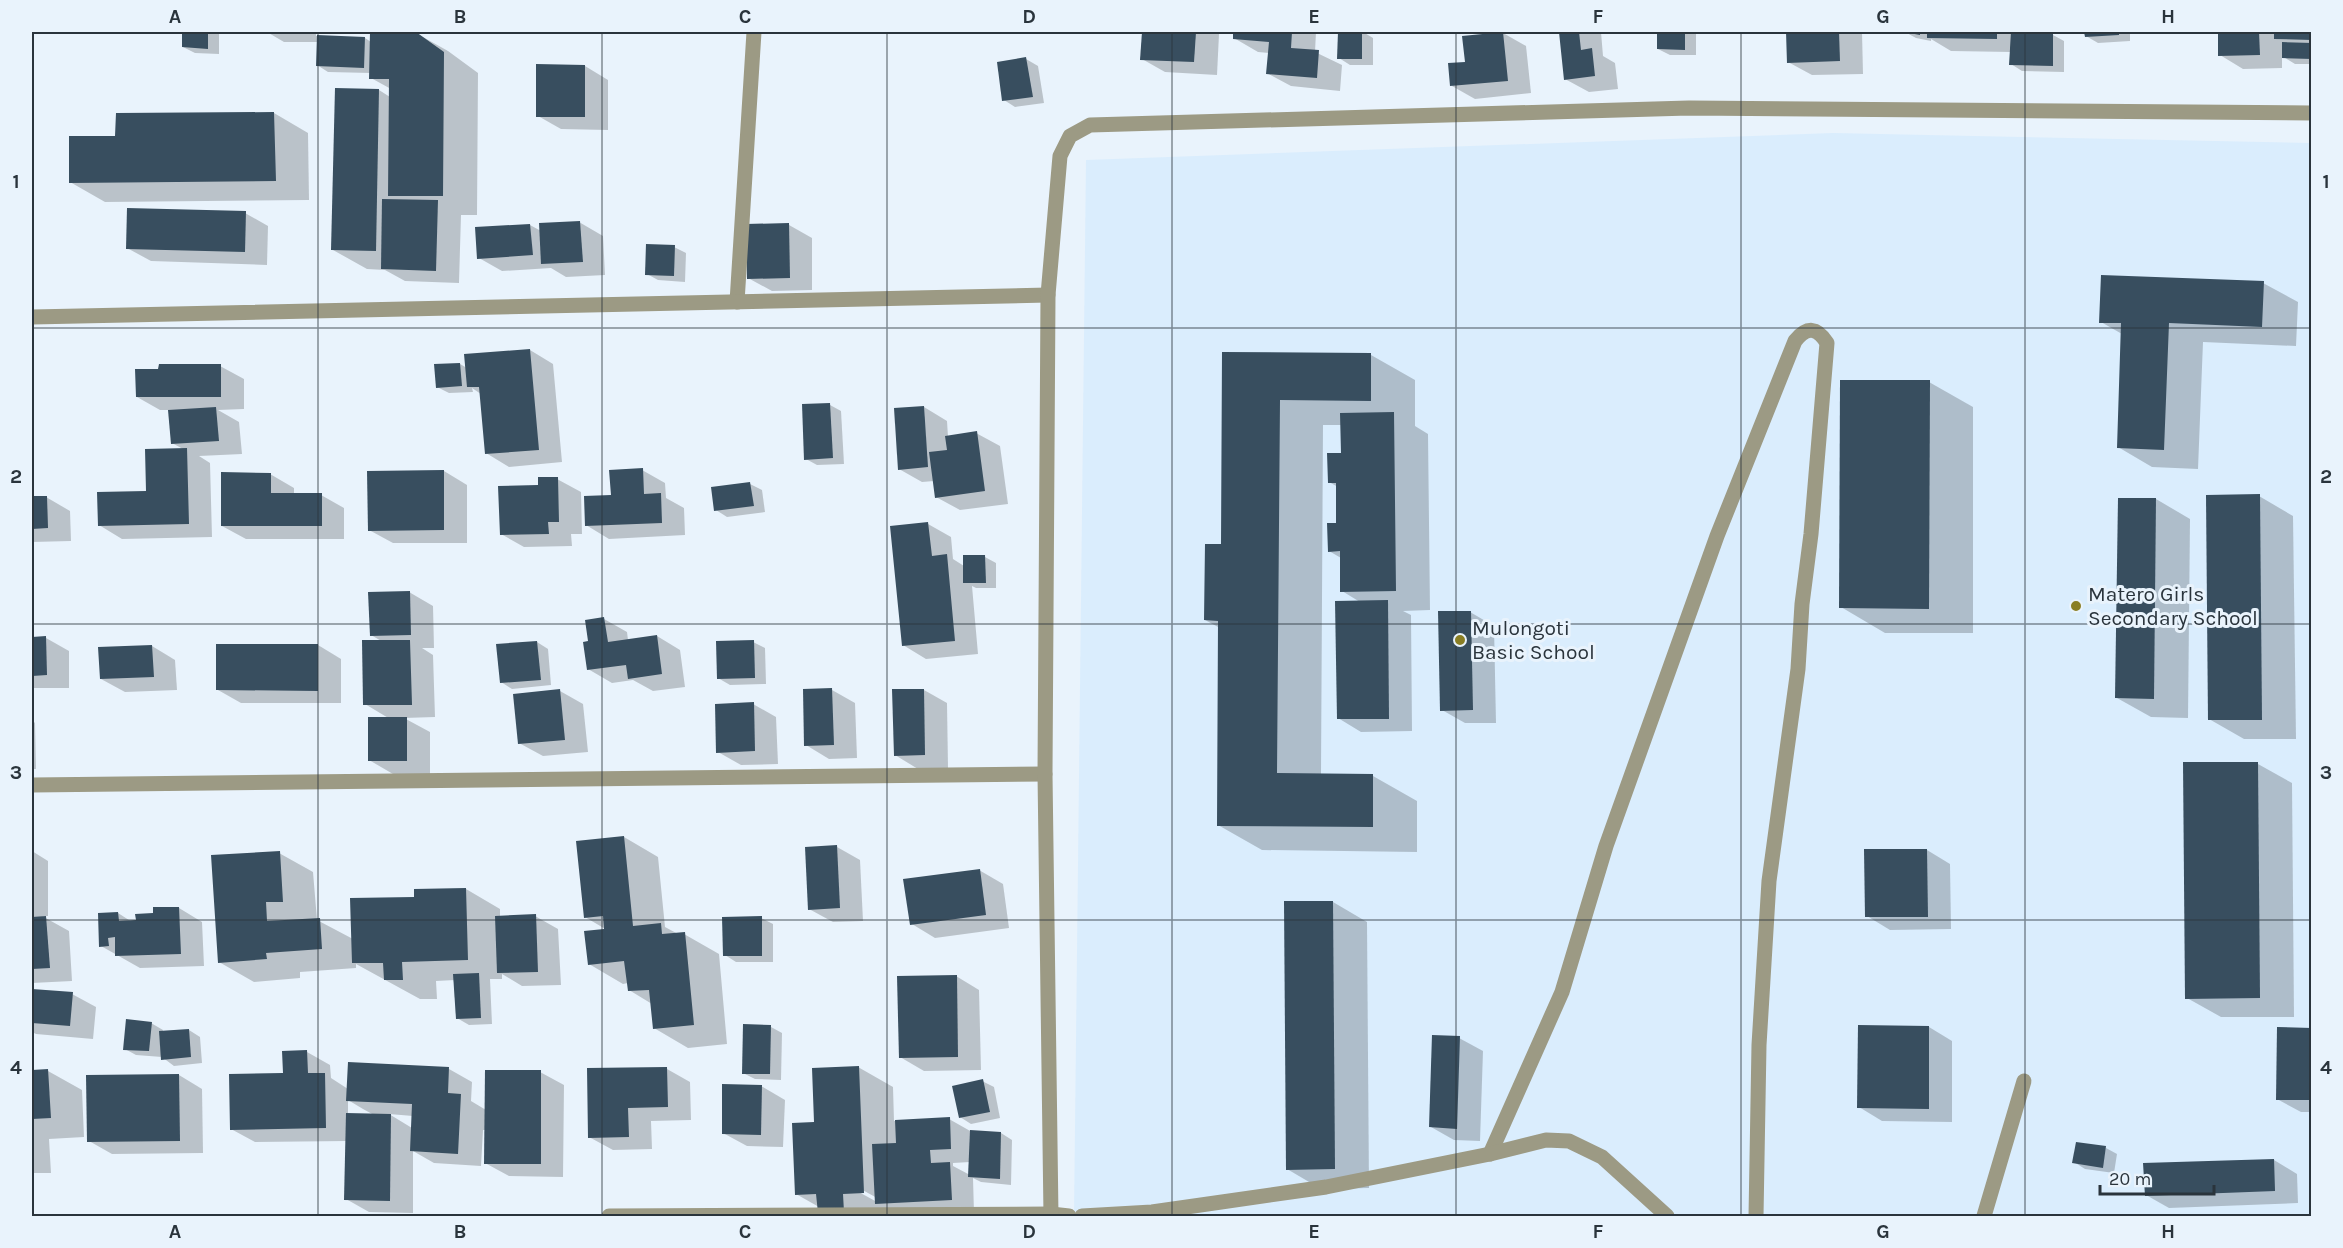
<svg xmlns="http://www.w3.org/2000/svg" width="2343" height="1248" viewBox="0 0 2343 1248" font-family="Karla,sans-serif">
<rect width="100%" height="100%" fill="#e9f3fc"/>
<!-- built -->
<path fill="#daedfd" d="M1833,133L2311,143V1216H1074L1086,160Z"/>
<!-- shadow -->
<g fill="#0003" fill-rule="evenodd">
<path d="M184,32H219V54L195,53L183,47Z"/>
<path d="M267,32H316V36L365,38L371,42V32H414L448,51L478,73L477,215H461L459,283L405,281L385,270L367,269L333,250L379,90L390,97L391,89L371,78V73L328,72L317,65L318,42H284Z"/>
<path d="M1143,32H1214L1219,34L1217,75L1165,72L1142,59Z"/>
<path d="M1235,32H1316L1315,52L1342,65L1340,91L1291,86L1267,73L1269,53L1258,52L1234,38Z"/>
<path d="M1339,32H1372H1363L1373,38V65H1350L1339,58Z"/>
<path d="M1560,32H1601L1603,56L1615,63L1618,89L1589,92L1565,79Z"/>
<path d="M1658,32H1696V55H1670L1658,49Z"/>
<path d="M1788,32H1862L1863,74L1812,75L1788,62Z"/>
<path d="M1905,32H2020V34L2053,35L2064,41V72L2022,71L2011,64V52L1951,51L1931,39V41L1916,38Z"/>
<path d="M2086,32H2130V41L2098,43L2086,36Z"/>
<path d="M2219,32H2312V64H2295L2282,56V68L2243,69L2220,55Z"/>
<path d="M1503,33L1526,46L1531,93L1475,99L1452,86L1466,63Z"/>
<path d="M1026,59L1038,66L1044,103L1015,107L1004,100Z"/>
<path d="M585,66L608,80V130L561,129L538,116Z"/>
<path d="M274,113L308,133L309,200L105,202L70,182L117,137Z"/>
<path d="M245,213L268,226L267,265L151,261L127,248Z"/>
<path d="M579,222L603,236L605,275L566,277L551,268L502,271L479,258L530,225L541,231Z"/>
<path d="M789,225L812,238V290L772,291L748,278Z"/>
<path d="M674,247L686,253L685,282L658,280L647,274Z"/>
<path d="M2263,283L2298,302L2296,346L2203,342L2198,469L2152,467L2118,447L2122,334L2101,322Z"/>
<path d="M530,350L553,364L562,462L509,467L486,453L481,394L472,388L473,392L449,393L437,387L460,364L467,368Z"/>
<path d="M1224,353L1371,355L1415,380V426L1428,434L1430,610L1403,611L1411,615L1412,731L1361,732L1338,718L1360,602L1342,591L1341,558L1329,551L1338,525V487L1329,482L1342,455V425H1323L1321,775L1373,776L1417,801V852L1262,850L1218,825L1220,628L1205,620L1223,546Z"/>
<path d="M220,366L244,379V409L218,410L239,422L242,454L199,456L210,463L212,537L122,539L99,525L147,492L183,449L172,443L170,410H160L137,397Z"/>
<path d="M1929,382L1973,407V633H1885L1841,607Z"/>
<path d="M830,405L841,411L844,464L817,465L806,459Z"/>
<path d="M924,407L947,421L948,437L976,433L1000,446L1008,504L960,510L936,497L934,481L922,482L899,469Z"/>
<path d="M642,470L665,483L666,498L684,508L685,535L609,539L586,525L612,496Z"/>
<path d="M444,471L467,485V543H393L369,530Z"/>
<path d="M270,474L294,488V495H321L344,508V539H246L222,526Z"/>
<path d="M557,479L581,492L582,534H571L572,546L524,547L501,534L540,486Z"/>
<path d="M750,484L762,490L765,512L727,517L716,510Z"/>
<path d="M2259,496L2293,516L2296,739H2244L2209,719Z"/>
<path d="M46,497L70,511L71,541L32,542V498Z"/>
<path d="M2156,499L2190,519L2188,718L2151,717L2117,698Z"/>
<path d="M928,524L951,537L953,559L964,566L985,557L996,563V588H976L972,586L978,654L926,659L903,645Z"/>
<path d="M409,592L433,606L434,648H422L433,655L435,717L404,718L430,732V774H393L369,760L390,719L365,704L383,642L371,635Z"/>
<path d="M1470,612L1494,626L1496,723H1465L1442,710Z"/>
<path d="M604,619L627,632L628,640L657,636L680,650L685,687L653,691L633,680L612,683L588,669L589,642Z"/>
<path d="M32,638H46L69,651V688H32Z"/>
<path d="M537,642L548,649L551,685L512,689L501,682Z"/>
<path d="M753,642L765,648L766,684L730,685L718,678Z"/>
<path d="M318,645L341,659V703H241L218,690Z"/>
<path d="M152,646L175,660L177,690L125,692L101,679Z"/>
<path d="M832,690L855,703L857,758L829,759L806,745Z"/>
<path d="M924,690L947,703L948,768L918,769L895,755Z"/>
<path d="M560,691L583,704L588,752L543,756L519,743Z"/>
<path d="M753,704L776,717L778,764L741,765L718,752Z"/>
<path d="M32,720L35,723L36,769H32Z"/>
<path d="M2184,764H2258L2292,783L2294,1017H2221L2187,998Z"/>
<path d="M624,837L658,857L665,927L678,934H684L719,954L727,1044L688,1048L654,1028L652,1004L629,990L628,983L623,984L589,964L607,930L585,917Z"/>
<path d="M837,847L860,860L863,921L833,922L809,909Z"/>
<path d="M1927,850L1950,864L1951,929L1890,930L1867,916Z"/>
<path d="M32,851L48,861V916H42L69,931L72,981L32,983Z"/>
<path d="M279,853L313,872L317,920L353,939L416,899L466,889L500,909V917L535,916L558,929L561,985L522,986L502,974V979H490L492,1024L469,1025L457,1018L455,980L436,981L437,999H420L356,964V968L300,972V978L254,982L219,962Z"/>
<path d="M979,870L1003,884L1009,928L935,938L912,924Z"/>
<path d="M1333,902L1367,922L1369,1188L1321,1189L1287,1169L1286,903Z"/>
<path d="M179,908L202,922L204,966L140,968L101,946L118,913L132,922Z"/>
<path d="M761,918L773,924V962H736L725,955Z"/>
<path d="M956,976L979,990L981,1070L924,1071L900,1057Z"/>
<path d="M32,990L72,994L96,1007L93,1039L36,1034L32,1032Z"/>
<path d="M151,1023L163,1030L162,1033L189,1030L200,1037L202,1063L174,1066L162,1057L136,1055L125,1049Z"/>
<path d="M771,1027L782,1033L781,1080L755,1079L743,1073Z"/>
<path d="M1929,1027L1952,1041V1122L1882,1121L1859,1107Z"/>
<path d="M2312,1030V1112H2301L2277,1099Z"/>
<path d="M1459,1038L1483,1051L1480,1141L1454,1140L1431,1127Z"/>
<path d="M307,1052L330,1065L331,1078L348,1089L449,1069L472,1082L471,1101L486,1110L540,1072L564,1085L563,1177L509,1176L485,1163L486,1130H483L481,1166L434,1163L413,1151V1213L369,1212L346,1199L347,1141L255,1142L231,1129ZM348,1100L363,1109L374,1115H348ZM389,1114L413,1116L412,1128Z"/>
<path d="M858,1067L893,1087L894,1121L949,1119L972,1132L1001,1133L1012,1140L1011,1185L981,1182L973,1178L974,1213L819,1207L796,1194L815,1123ZM970,1162V1175L953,1166V1163ZM859,1188L877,1198V1202L857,1191Z"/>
<path d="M667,1069L690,1082L691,1120L651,1121L652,1149L613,1150L589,1137Z"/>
<path d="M48,1071L82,1090L84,1137L49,1139L51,1173H32V1072Z"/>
<path d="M179,1075L202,1089L203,1153L112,1154L89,1141Z"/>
<path d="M982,1081L994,1087L1000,1118L971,1124L960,1117Z"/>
<path d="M761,1086L785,1100L783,1147L747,1146L723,1133Z"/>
<path d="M2106,1148L2117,1154L2114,1173L2085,1169L2074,1162Z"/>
<path d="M2274,1160L2297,1174L2298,1203L2169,1208L2146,1195Z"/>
</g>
<!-- building -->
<g fill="#384e5f">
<path d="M182,32H208V49L182,47Z"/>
<path d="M370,32H416L444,52L443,196H388L389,79H369Z"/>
<path d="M1142,32H1196L1194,62L1140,60Z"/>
<path d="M1233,32H1292L1291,48L1319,50L1317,78L1266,74L1269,42L1233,39Z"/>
<path d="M1338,32H1362V59H1337Z"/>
<path d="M1503,32L1508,81L1450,86L1448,63L1465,62L1462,36Z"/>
<path d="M1559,32H1579L1581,50L1592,48L1595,76L1564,80Z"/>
<path d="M1657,32H1685V50L1657,49Z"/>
<path d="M1786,32H1839L1840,61L1787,63Z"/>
<path d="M1904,32H1920V35Z"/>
<path d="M1927,32H1997V39L1927,38Z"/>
<path d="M2011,32L2053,33V66L2009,65Z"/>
<path d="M2084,32H2119V35L2085,37Z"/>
<path d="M2218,32H2259L2260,55L2218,56Z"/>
<path d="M2274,32H2312V40L2274,39Z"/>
<path d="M317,35L365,37L364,68L316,66Z"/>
<path d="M2282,42L2312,43V59L2282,58Z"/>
<path d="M1026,57L1033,97L1002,101L997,62Z"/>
<path d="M536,64L585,65V117H536Z"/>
<path d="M335,88L379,89L376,251L331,250Z"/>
<path d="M274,112L276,181L69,183V136H115L116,113Z"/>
<path d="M382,199L438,200L436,271L381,269Z"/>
<path d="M127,208L246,211L245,252L126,249Z"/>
<path d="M580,221L583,262L541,264L539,223Z"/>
<path d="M789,223L790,278L747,279L746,224Z"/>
<path d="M530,224L533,255L477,259L475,227Z"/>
<path d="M646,244L675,245L674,276L645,275Z"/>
<path d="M2101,275L2264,281L2262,327L2169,323L2164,450L2117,448L2121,323H2099Z"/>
<path d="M530,349L539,450L485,454L479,387H467L464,354Z"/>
<path d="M1222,352L1371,353V401L1280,400L1277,773L1373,774V827L1217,826L1218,621L1204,620L1205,544H1221Z"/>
<path d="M460,363L462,386L436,388L434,364Z"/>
<path d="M159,364H221V397H136L135,369H158Z"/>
<path d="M1840,380H1930L1929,609L1839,608Z"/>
<path d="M830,403L833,458L804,460L802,404Z"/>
<path d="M924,406L928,467L898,470L894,408Z"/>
<path d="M216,407L219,441L171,444L168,410Z"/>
<path d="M1394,412L1396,591L1340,592V551L1328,552L1327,523H1336V483H1328L1327,453H1341L1340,413Z"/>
<path d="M977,431L985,491L935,498L929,452L947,450L945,436Z"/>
<path d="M187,448L189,524L98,526L97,492L146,491L145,449Z"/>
<path d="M643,468L644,494L661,493L662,523L585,526L584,496L611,495L609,470Z"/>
<path d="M444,470V530L368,531L367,471Z"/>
<path d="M221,472L271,473V493H322V526H221Z"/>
<path d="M538,477H558L559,522H548L549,534L500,535L498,486L538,485Z"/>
<path d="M750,482L754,506L714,511L711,487Z"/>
<path d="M2260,494L2262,720H2208L2206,495Z"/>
<path d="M32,496H47L48,528L32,529Z"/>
<path d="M2118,498H2156L2154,699L2115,698Z"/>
<path d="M928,522L932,556L947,554L955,641L902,646L890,526Z"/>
<path d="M963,555H985L986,583H963Z"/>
<path d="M410,591L411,635L370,636L368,592Z"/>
<path d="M1388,600L1389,719H1337L1335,601Z"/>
<path d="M1438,611H1471L1473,710L1440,711Z"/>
<path d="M604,617L608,642L657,635L662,674L628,679L626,665L587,670L583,642L588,641L585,620Z"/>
<path d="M46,636L47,675L32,676V637Z"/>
<path d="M362,640H410L412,705H363Z"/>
<path d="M754,640L755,678L717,679L716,641Z"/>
<path d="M537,641L541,680L500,683L496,644Z"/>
<path d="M216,644H318V691L216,690Z"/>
<path d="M152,645L154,677L100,679L98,647Z"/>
<path d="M832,688L834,745L804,746L803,689Z"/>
<path d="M560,689L565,740L518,744L513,694Z"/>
<path d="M892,689H924L925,755L894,756Z"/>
<path d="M754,702L755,751L716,753L715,704Z"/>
<rect x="368" y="717" width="39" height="44"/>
<path d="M2183,762H2258L2260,998L2185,999Z"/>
<path d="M624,836L633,926L661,923L662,934L685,932L694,1025L653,1029L649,990L628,991L624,961L588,965L584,931L604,929L603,916L584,918L576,841Z"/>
<path d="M837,845L840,908L808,910L805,847Z"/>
<path d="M1864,849H1927L1928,917H1865Z"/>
<path d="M280,851L283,902H266L267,921L320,918L322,949L266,953L267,959L218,963L211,855Z"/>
<path d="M980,869L986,915L910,925L903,879Z"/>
<path d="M466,888L468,960L402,962L403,980H384L383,963H352L350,898L414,897V889Z"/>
<path d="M1284,901H1333L1335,1169L1286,1170Z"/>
<path d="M153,907H179L181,954L115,956V937L108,938L109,946L99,947L98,913L118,912L119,921L136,920L135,914L153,913Z"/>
<path d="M536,914L538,972L497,973L495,916Z"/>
<path d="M46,916L50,968L32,969V917Z"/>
<path d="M762,916V956H723L722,917Z"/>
<path d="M479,973L481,1018L456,1019L453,974Z"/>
<path d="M957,975L958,1057L899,1058L897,976Z"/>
<path d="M32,989L73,992L70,1026L32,1023Z"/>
<path d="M126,1019L152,1022L149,1051L123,1050Z"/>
<path d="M743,1024L771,1025L770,1074H742Z"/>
<path d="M1858,1025L1929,1026V1109L1857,1108Z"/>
<path d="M2277,1027L2312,1028V1100H2276Z"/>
<path d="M189,1029L191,1057L161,1060L159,1031Z"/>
<path d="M1432,1035L1460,1036L1457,1129L1429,1127Z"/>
<path d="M307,1050L308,1073H325L326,1128L230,1130L229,1074L283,1073L282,1051Z"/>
<path d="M348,1062L449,1067L448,1093L461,1094L458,1154L410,1151L412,1104L346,1101Z"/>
<path d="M859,1066L864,1193L843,1194L844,1212L818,1213L816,1194L795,1195L792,1123L814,1122L812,1068Z"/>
<path d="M667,1067L668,1107L628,1108L629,1137L588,1138L587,1068Z"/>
<path d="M48,1069L51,1118L32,1119V1070Z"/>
<path d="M485,1070H541V1164H484Z"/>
<path d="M179,1074L180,1141L87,1142L86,1075Z"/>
<path d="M983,1079L990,1112L959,1118L952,1086Z"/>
<path d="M722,1084L762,1085L761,1135L722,1134Z"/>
<path d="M346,1113L391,1114L390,1201L344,1200Z"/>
<path d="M950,1117L951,1149L930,1150L931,1163L950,1162L952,1200L875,1204L872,1144L896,1143L895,1120Z"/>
<path d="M970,1130L1001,1132L1000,1179L968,1177Z"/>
<path d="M2076,1142L2106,1146L2103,1168L2072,1163Z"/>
<path d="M2274,1159L2275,1191L2145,1196L2143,1163Z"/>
</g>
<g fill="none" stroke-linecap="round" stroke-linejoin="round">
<!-- service -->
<g stroke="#9c9a84" stroke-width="15">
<path d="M737,302L754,32"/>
<path d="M1490,1154L1562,992L1606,846L1717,536L1795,341C1807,326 1817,327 1827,343L1811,534L1802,604L1798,669L1769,881L1759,1045L1756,1216"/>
<path d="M1051,1214L1069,1216"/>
<path d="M1082,1216L1152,1212L1326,1187L1490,1154L1546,1140L1569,1141L1602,1157L1667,1216"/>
<path d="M1984,1216L2024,1081"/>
</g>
<!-- minor -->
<g stroke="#9c9a84" stroke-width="15">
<path d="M32,317L1048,295"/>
<path d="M32,785L1045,774"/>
<path d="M609,1216L1051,1214"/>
<path d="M1051,1216L1045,774L1048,295L1060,156L1070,136L1090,125L1689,108L2312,113"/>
</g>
</g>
<!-- grid -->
<path fill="none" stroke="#2a343c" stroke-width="1.5" stroke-opacity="0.55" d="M318,32V1216M602,32V1216M887,32V1216M1172,32V1216M1456,32V1216M1741,32V1216M2025,32V1216M32,328H2312M32,624H2312M32,920H2312"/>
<!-- markers -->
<g fill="#897e24" stroke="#e9f3fc" stroke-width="2">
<circle cx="2076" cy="606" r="6"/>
<circle cx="1460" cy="640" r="6"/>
</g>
<g text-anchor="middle" stroke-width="6" stroke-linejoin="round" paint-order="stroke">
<!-- poi labels -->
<g font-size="21" fill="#2a343c" stroke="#e9f3fc" text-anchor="start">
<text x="2088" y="601">Matero Girls<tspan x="2088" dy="24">Secondary School</tspan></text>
<text x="1472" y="635">Mulongoti<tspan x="1472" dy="24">Basic School</tspan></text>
</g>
</g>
<!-- border -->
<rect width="2343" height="1248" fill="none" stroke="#e9f3fc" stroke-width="66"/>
<!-- scale -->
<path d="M2100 1185v9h114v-9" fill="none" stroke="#2a343c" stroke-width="3"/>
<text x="2109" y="1185" font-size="18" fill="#2a343c" stroke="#e9f3fc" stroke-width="4.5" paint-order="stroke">20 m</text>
<rect x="33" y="33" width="2277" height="1182" fill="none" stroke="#2a343c" stroke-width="2"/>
<g font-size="20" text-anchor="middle" font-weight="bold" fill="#2a343c">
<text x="175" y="23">A</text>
<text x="460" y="23">B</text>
<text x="745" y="23">C</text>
<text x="1029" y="23">D</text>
<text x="1314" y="23">E</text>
<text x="1598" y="23">F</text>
<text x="1883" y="23">G</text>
<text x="2168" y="23">H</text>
<text x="16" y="188">1</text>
<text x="2326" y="188">1</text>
<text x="16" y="483">2</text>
<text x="2326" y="483">2</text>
<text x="16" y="779">3</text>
<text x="2326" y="779">3</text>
<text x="16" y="1074">4</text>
<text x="2326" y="1074">4</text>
<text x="175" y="1238">A</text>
<text x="460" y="1238">B</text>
<text x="745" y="1238">C</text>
<text x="1029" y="1238">D</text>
<text x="1314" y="1238">E</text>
<text x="1598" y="1238">F</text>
<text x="1883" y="1238">G</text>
<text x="2168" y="1238">H</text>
</g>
</svg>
